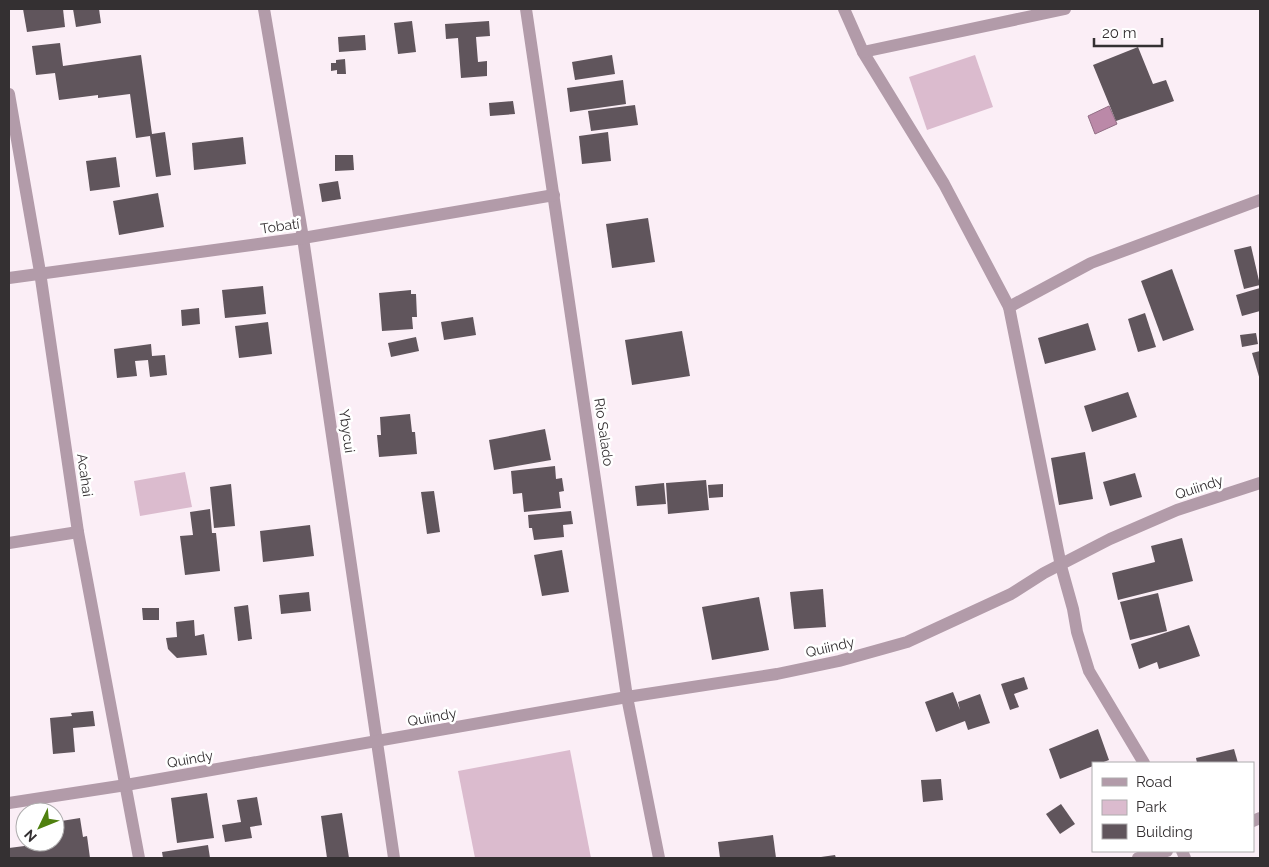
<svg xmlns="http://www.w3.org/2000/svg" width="1269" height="867" viewBox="0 0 1269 867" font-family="Raleway,sans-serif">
<rect width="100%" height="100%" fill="#fbeef6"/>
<!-- green -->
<g fill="#dbbbce">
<path d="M975,55L993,107L927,130L909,77Z"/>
<path d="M185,472L192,507L140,516L134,481Z"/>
<path d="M570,750L591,858H475L458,771Z"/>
</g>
<!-- water -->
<path fill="#bb89a8" stroke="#926e85" d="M1109,106L1117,124L1095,134L1088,116Z"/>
<!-- building -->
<g fill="#60555c">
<path d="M23,9H63L65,27L27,32Z"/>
<path d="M73,9H99L101,23L76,27Z"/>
<path d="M412,21L416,52L398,54L394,23Z"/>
<path d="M489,21L490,36L476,37L478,62L487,61V76L461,78L458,38L446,39L445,24Z"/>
<path d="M365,35L366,50L339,52L338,37Z"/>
<path d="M60,43L63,66L141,55L152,134L165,132L171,175L156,177L150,136L136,138L130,94L98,98V95L59,100L55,73L36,75L32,46Z"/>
<path d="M1138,47L1153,84L1166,80L1174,101L1116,121L1093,65Z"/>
<path d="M612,55L615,74L575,80L572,62Z"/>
<path d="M345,59L346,74H337V70L331,71V63H336V60Z"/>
<path d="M623,80L626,104L570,112L567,88Z"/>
<path d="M513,101L515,114L490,116L489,103Z"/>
<path d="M635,105L638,125L591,131L588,111Z"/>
<path d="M608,132L611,161L582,164L579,136Z"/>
<path d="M243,137L246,164L194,170L192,143Z"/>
<path d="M335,155H353L354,170L335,171Z"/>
<path d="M116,157L120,187L90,191L86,161Z"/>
<path d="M338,181L341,199L322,202L319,184Z"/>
<path d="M158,193L164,227L119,235L113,201Z"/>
<path d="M648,218L655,262L612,268L606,224Z"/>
<path d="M1251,246L1260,285L1244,289L1234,250Z"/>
<path d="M1172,269L1194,330L1163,341L1141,281Z"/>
<path d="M263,286L266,314L225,318L222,290Z"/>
<path d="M1260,288V311L1242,316L1236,295Z"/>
<path d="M411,290V294H416L417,317H412L413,329L382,331L379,293Z"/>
<path d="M199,308L200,324L182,326L181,310Z"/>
<path d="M1145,313L1156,347L1138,352L1128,319Z"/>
<path d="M473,317L476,335L444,340L441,322Z"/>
<path d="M268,322L272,354L239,358L235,326Z"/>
<path d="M1088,323L1096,350L1045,364L1038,338Z"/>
<path d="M682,331L690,376L632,385L625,340Z"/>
<path d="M1256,333L1258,344L1242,347L1240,335Z"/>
<path d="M416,337L419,351L391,357L388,343Z"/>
<path d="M151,344L152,356L165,355L167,375L150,377L148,360L135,361L137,376L117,378L114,349Z"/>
<path d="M1260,351V380L1252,353Z"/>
<path d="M1128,392L1137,417L1092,432L1084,406Z"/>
<path d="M410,414L412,432H415L417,454L379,457L377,435H381L380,417Z"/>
<path d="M545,429L551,460L494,470L489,440Z"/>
<path d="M1085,452L1093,499L1059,505L1051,458Z"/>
<path d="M555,466L556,479L562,478L564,491L559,492L561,508L524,512L522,493L513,494L511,471Z"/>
<path d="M1135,473L1142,497L1110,506L1103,482Z"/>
<path d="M706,480L709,510L668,514L666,483Z"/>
<path d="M664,483L666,504L637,506L635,486Z"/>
<path d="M231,484L235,526L214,528L210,487Z"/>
<path d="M723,484V497L709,498L708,485Z"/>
<path d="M434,491L440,532L427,534L421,492Z"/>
<path d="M210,509L212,533H216L220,571L185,575L180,536L193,535L190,512Z"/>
<path d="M571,511L573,524L563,525L564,537L534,540L532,528H529L528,515Z"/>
<path d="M310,525L314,556L263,562L260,531Z"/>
<path d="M1182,538L1193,581L1118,600L1112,573L1155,562L1151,546Z"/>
<path d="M562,550L569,592L542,596L534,555Z"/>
<path d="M823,589L826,627L794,629L790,592Z"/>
<path d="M309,592L311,611L281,614L279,595Z"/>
<path d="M1158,593L1167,631L1130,640L1120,602Z"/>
<path d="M759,597L769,650L712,660L702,607Z"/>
<path d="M248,605L252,639L238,641L234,607Z"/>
<path d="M142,608H159V620H143Z"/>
<path d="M194,620L195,636L204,634L207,655L177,658L168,649L166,638L177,637L176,622Z"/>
<path d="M1189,625L1200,656L1159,669L1157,662L1139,669L1131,644Z"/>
<path d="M1024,677L1028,689L1014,694L1019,707L1010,710L1001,684Z"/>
<path d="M953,692L960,710L958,702L980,694L990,723L968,730L965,721L936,732L925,702Z"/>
<path d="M93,711L95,726L73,728L75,752L53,754L50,718L72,716L71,713Z"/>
<path d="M1098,729L1109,760L1101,763H1093V766L1060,779L1049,749Z"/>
<path d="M1234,749L1238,763H1197L1196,758Z"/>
<path d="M941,779L943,800L923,802L921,780Z"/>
<path d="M207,793L214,838L177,843L171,798Z"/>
<path d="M257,797L262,825L250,827L252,838L225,842L222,825L241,822L237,800Z"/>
<path d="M1061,804L1075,824L1060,834L1046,814Z"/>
<path d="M342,813L349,858H327L321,816Z"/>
<path d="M80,818L83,837L87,836L90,858H9V848L55,842V822Z"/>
<path d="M773,835L776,858H720L718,842Z"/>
<path d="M208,845L210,858H163L162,852Z"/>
<path d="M835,855L836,858H821V857Z"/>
</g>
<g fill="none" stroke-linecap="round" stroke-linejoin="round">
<!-- minor -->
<g stroke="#b29ba9" stroke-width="12">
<path d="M264,9L303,238L394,858"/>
<path d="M526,9L627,697L659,858"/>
<path d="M844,9L863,52L944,184L1009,307L1061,566L1073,609L1077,632L1089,671L1144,763"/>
<path d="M863,52L1065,9"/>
<path d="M9,94L40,272L78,532L139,858"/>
<path d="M9,278L303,238L554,195"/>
<path d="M1009,307L1091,263L1260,200"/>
<path d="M9,543L78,532"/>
<path d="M9,803L126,785L627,697L777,674L839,661L907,642L1011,594L1044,573L1110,539L1177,510L1260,483"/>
<path d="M1253,821L1260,818"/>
<path d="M1182,851L1185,858"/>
<path d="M1138,858L1167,851"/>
</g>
</g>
<g text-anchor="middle" stroke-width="5" stroke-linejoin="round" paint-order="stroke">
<!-- street labels -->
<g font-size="14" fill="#343032" stroke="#fff">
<text transform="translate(280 226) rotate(-8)" y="5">Tobatí</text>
<text transform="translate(347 431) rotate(82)" y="5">Ybycui</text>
<text transform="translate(604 432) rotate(82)" y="5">Río Salado</text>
<text transform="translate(85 475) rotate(82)" y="5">Acahai</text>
<text transform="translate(1199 487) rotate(-18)" y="5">Quiindy</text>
<text transform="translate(830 647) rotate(-13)" y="5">Quiindy</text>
<text transform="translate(432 717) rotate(-10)" y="5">Quiindy</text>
<text transform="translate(190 759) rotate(-10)" y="5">Quindy</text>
</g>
</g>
<!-- border -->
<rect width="1269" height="867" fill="none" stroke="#343032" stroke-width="20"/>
<!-- legend -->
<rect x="1092" y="762" width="162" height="90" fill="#ffffff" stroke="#aeacad"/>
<rect x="1102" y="778" width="25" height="8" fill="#b29ba9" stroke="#aeacad"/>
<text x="1136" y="787" font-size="15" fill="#343032">Road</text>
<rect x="1102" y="800" width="25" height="15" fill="#dbbbce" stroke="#aeacad"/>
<text x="1136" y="812" font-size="15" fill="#343032">Park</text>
<rect x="1102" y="824" width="25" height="15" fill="#60555c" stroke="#aeacad"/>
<text x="1136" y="837" font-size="15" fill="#343032">Building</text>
<!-- north arrow -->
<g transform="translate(40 827) rotate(227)"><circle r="24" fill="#ffffff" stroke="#aeacad"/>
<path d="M0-4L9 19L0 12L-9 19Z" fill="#4f800f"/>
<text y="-8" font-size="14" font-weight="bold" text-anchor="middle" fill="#343032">N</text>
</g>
<!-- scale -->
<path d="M1094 38v8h68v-8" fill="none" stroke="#343032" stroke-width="2.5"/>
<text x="1102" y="38" font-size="15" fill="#343032" stroke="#ffffff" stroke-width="4" paint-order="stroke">20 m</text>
</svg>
